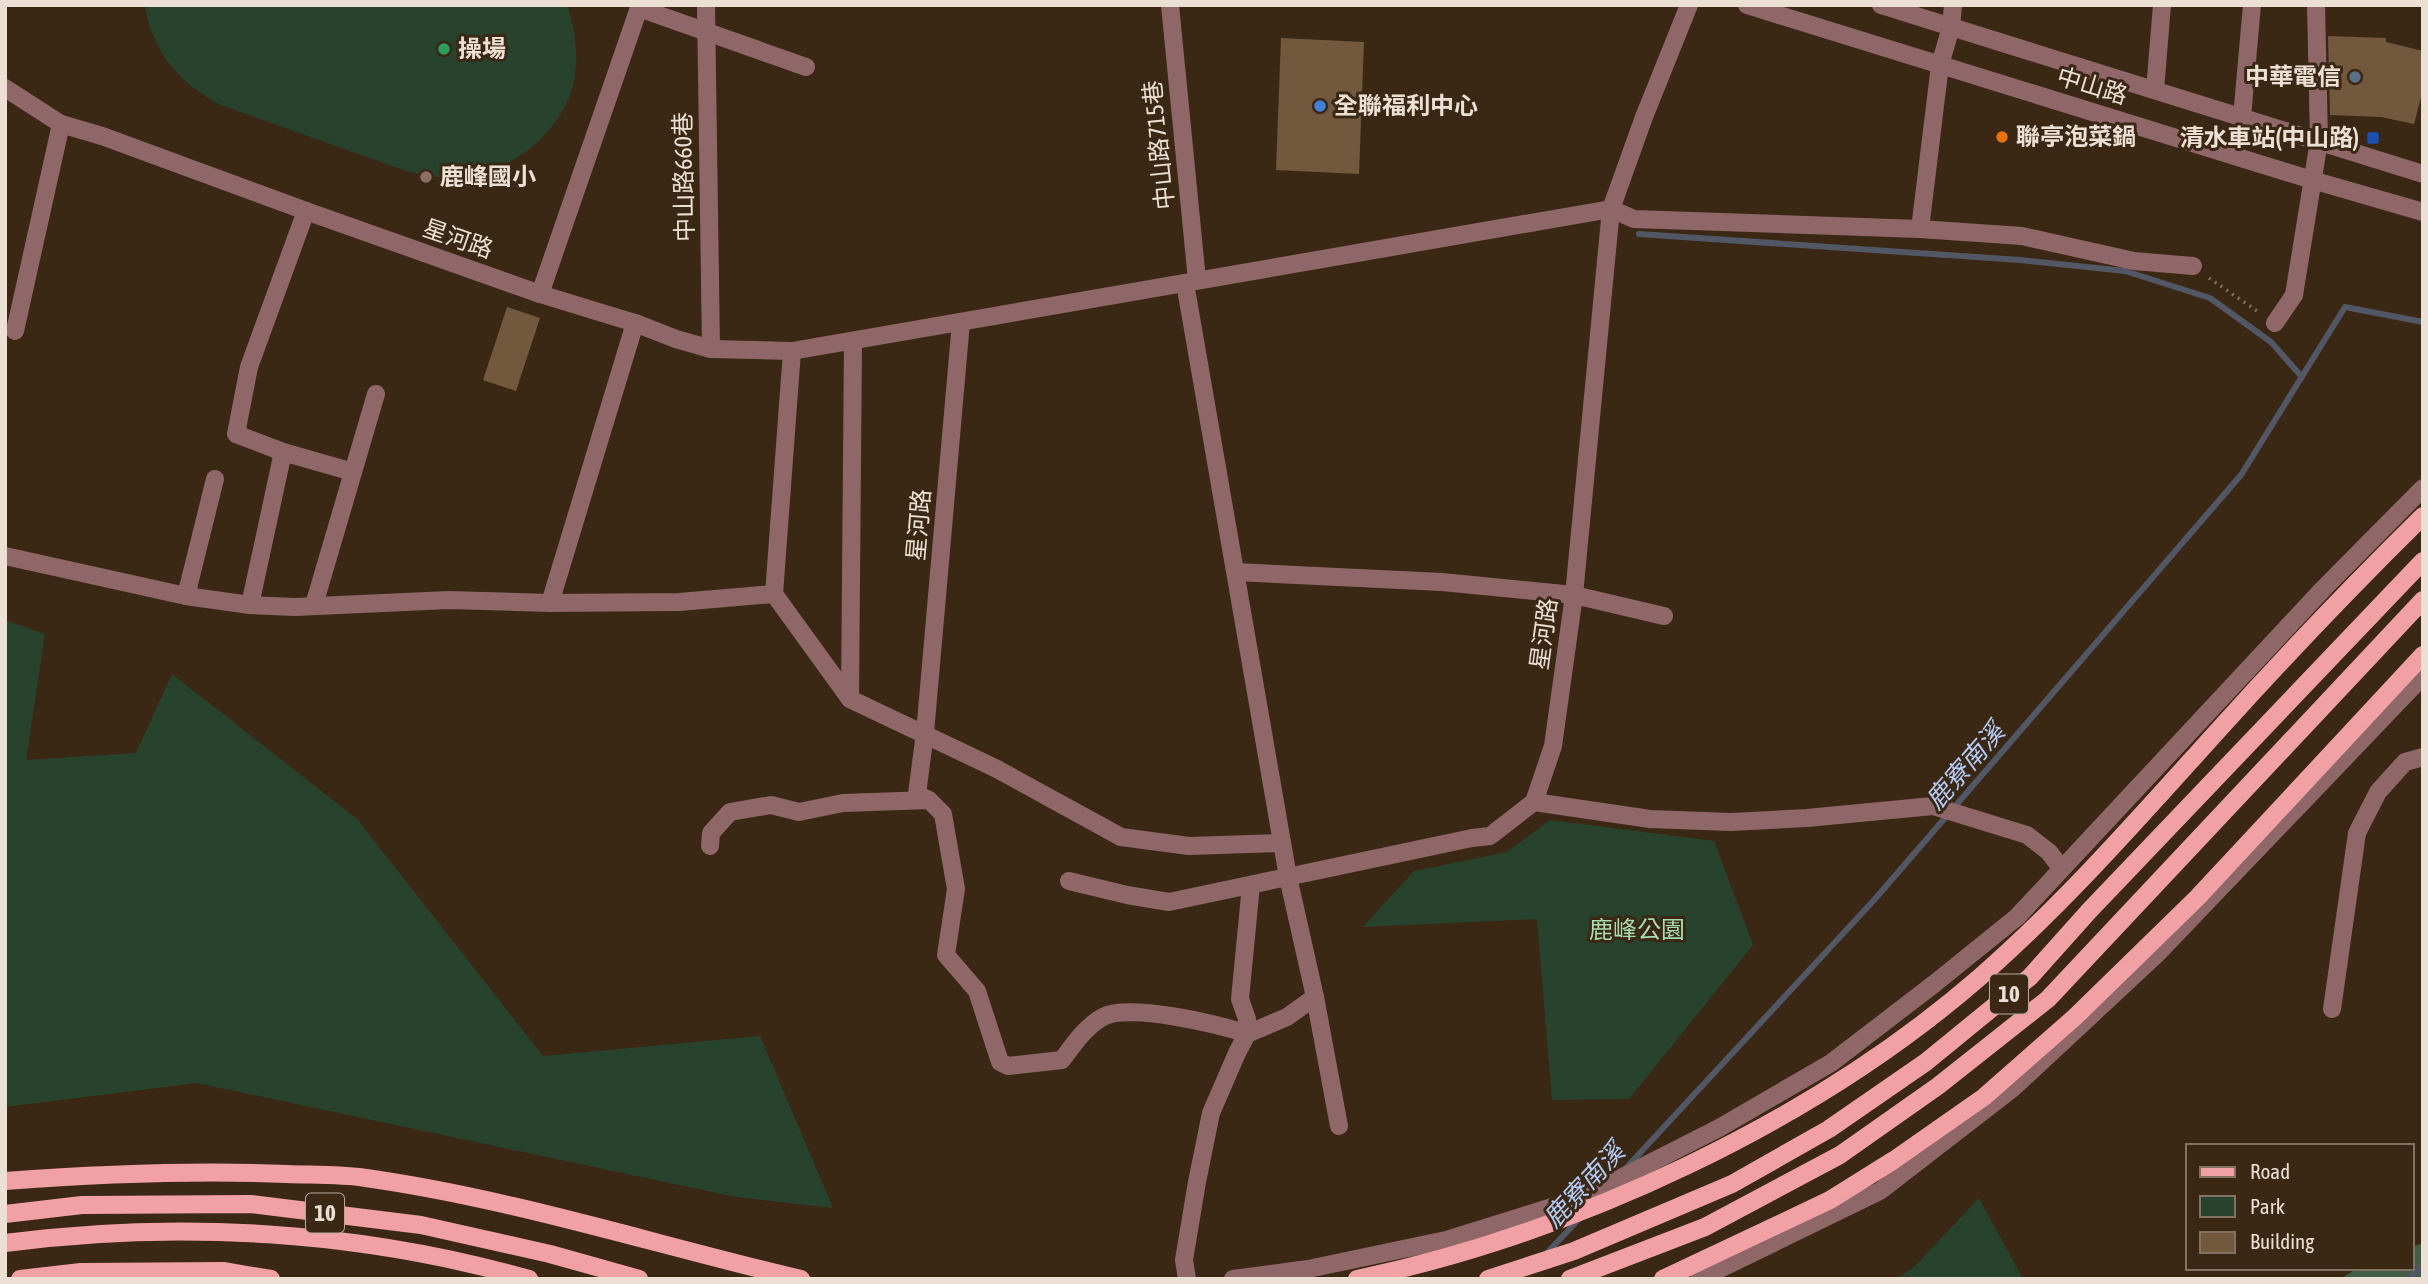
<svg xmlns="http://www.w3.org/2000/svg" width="2428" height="1284" viewBox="0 0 2428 1284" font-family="'Asap Condensed','Noto Sans TC',sans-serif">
<rect width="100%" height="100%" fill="#3a2814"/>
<!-- green -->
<g fill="#28432d">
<path d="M145,5H567C577,34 581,71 568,100C549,142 505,174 459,178C441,179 424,175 406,171L221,105C180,84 152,52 145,5Z"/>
<path d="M5,620L45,634L26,760L136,753L172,674L357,819L543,1056L760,1036L833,1208L736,1197L197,1083L5,1107Z"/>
<path d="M1550,820L1714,841L1753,945L1629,1099L1552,1100L1537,919L1363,927L1414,871L1507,852Z"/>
<path d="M1979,1198L2023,1279H1897L1915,1266Z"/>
</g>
<!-- forest -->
<path fill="#415e45" d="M2423,1243V1279H2340L2358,1268H2412V1247Z"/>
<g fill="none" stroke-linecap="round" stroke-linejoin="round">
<!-- stream -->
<g stroke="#515765" stroke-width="6">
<path d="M1639,234L2020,260L2125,271L2210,298L2271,342L2302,377"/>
<path d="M1627,1167L1875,899L2241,475L2345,307L2423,322"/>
<path d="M1546,1254L1579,1219"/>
<path d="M2409,1279L2423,1265"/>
</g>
</g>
<!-- building -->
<g fill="#72593d">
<path d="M2328,36L2386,38V42L2423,51V90L2414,124L2381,117L2330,115Z"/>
<path d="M1281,38L1364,42L1359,174L1276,170Z"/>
<path d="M507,307L540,318L516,391L483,380Z"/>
</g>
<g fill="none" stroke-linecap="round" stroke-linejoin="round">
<!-- path -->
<path stroke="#7f705f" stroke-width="3.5" stroke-dasharray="2 5" stroke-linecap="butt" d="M2209,278L2260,313"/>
<!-- minor -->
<g stroke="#8f6768" stroke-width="18">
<path d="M706,5L711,349"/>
<path d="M1170,5L1197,280"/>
<path d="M1747,5L2312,180L2423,212"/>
<path d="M1881,5L2423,174"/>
<path d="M639,8L806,67"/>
<path d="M5,88L61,124L102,136L306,211L540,294L635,323L676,339L711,349L792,351L1611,209"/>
<path d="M2155,90L2162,5"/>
<path d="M2242,117L2252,5"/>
<path d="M1611,209L1634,219L1920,229L1940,65L1951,27L1953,5"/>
<path d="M306,211L249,367L236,434L283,452L353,472"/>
<path d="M1920,229L2022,236L2134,261L2193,266"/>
<path d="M1185,283L1288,877L1315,997L1339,1126"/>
<path d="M540,294L640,5"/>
<path d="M2275,323L2294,295L2319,141L2316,5"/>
<path d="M15,331L61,124"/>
<path d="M5,556L186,596L250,605L295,607L449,600L550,603L679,602L774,594L850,699L997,769L1121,837L1189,846L1282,843"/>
<path d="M1236,572L1442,582L1574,595L1664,616"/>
<path d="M774,594L792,351"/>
<path d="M186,596L215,479"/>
<path d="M550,603L635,323"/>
<path d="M250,605L283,452"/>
<path d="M314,605L376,394"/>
<path d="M850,699L853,341"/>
<path d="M929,800L917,794L925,733L961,322"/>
<path d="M1534,802L1650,819L1731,822L1807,818L1933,806L2027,835L2049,852L2061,868"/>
<path d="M710,846L711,833L730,812L771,805L799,812L843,803L929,800L943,814L956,889L946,955L977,991L1000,1062L1008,1066L1062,1060C1073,1045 1086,1026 1103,1017C1127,1003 1221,1024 1247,1034V1019L1240,999L1251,885"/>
<path d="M1069,881L1127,895L1169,902L1472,838L1490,836L1534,802L1553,746L1574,595L1611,209L1644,117L1689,5"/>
<path d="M2332,1009L2357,833L2378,792L2405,762L2423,757"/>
<path d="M1187,1279L1184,1260L1197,1182L1211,1113L1237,1053L1247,1034L1287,1017L1315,997"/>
<path d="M1233,1279L1308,1269L1446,1240L1581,1198L1719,1128L1831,1063L1934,984L2017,917L2323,589L2423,488"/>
<path d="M1699,1279L1880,1191L2012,1089L2157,954L2423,676"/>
</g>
<!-- major -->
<g stroke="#f1a1a4" stroke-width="18">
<path d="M5,1181C99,1174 192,1170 287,1174C313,1175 340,1174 366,1178C514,1199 656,1245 801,1279"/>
<path d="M5,1214L82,1205L251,1204L421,1225L550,1254L639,1279"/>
<path d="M5,1243C179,1220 360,1231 529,1279"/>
<path d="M20,1279L81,1272L223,1271L271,1279"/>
<path d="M1663,1279L1830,1200L1894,1160L1984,1097L2075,1017L2197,898L2423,655"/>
</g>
<!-- major-bridge -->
<g stroke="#f1a1a4" stroke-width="18">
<path d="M1357,1279C1575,1233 1812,1123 1980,977C2068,900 2145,811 2223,725C2288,653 2354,584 2423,516"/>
<path d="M1488,1279L1574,1251L1732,1184L1829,1129L1926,1062L2030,977L2089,911L2423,561"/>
<path d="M1570,1279L1705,1227L1840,1155L1938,1086L2048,999L2423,600"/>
</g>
</g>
<!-- markers -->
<circle fill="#2e9e5b" stroke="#3a2814" stroke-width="2.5" cx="444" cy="49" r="7"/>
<circle fill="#5c6f8a" stroke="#3a2814" stroke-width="2.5" cx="2355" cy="77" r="7"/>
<circle fill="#3f7fe0" stroke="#3a2814" stroke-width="2.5" cx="1320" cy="106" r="7"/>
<circle fill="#e8710a" stroke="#3a2814" stroke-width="2.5" cx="2002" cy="137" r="7"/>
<rect fill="#1a4fb4" stroke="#3a2814" stroke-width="2.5" x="2366" y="131" width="14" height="14" rx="3.5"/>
<circle fill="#8d6e63" stroke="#3a2814" stroke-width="2.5" cx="426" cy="177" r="7"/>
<g text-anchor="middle" stroke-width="6" stroke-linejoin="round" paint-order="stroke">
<!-- shield labels -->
<g fill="#3a2814" stroke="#b7a99a" stroke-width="2">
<rect x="1990" y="974.5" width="38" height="39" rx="5"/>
<rect x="306" y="1193.5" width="38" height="39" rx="5"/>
</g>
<g font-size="23" font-weight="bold" fill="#ece0d4">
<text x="2009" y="1002">10</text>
<text x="325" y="1221">10</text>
</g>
<!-- poi labels -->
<g font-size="24" font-weight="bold" fill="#ece0d4" stroke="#3a2814" text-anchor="start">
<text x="458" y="57">操場</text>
<text x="2341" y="85" text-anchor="end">中華電信</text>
<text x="1334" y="114">全聯福利中心</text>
<text x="2016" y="145">聯亭泡菜鍋</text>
<text x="2359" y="146" text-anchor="end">清水車站(中山路)</text>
<text x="440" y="185">鹿峰國小</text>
</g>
<!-- street labels -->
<g font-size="24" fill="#ece0d4" stroke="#3a2814">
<text transform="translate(2092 86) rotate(17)" y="8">中山路</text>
<text transform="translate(1159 145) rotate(-96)" y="8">中山路715巷</text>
<text transform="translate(684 177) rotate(-91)" y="8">中山路660巷</text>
<text transform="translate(458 239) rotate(19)" y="8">星河路</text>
<text transform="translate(919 525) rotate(-85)" y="8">星河路</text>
<text transform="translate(1544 634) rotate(-82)" y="8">星河路</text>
</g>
<!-- park labels -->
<g font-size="24" fill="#a7dcaf" stroke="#3a2814">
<text x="1637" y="938">鹿峰公園</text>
</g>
<!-- water labels -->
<g font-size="26" font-style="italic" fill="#b3cbf7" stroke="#3a2814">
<text transform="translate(1965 766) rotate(-49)" y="9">鹿寮南溪</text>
<text transform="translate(1584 1185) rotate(-47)" y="9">鹿寮南溪</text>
</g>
</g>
<!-- border -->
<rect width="2428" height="1284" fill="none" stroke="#ece0d4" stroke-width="14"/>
<!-- legend -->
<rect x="2186" y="1144" width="228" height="126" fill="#3a2814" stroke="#817261" stroke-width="2"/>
<rect x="2200" y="1167" width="35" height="10" fill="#f1a1a4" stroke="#817261" stroke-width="2"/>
<text x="2250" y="1179" font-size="21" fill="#ece0d4">Road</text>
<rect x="2200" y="1196" width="35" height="21" fill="#28432d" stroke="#817261" stroke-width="2"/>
<text x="2250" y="1214" font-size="21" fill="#ece0d4">Park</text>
<rect x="2200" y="1232" width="35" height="21" fill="#72593d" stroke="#817261" stroke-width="2"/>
<text x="2250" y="1249" font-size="21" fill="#ece0d4">Building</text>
</svg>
